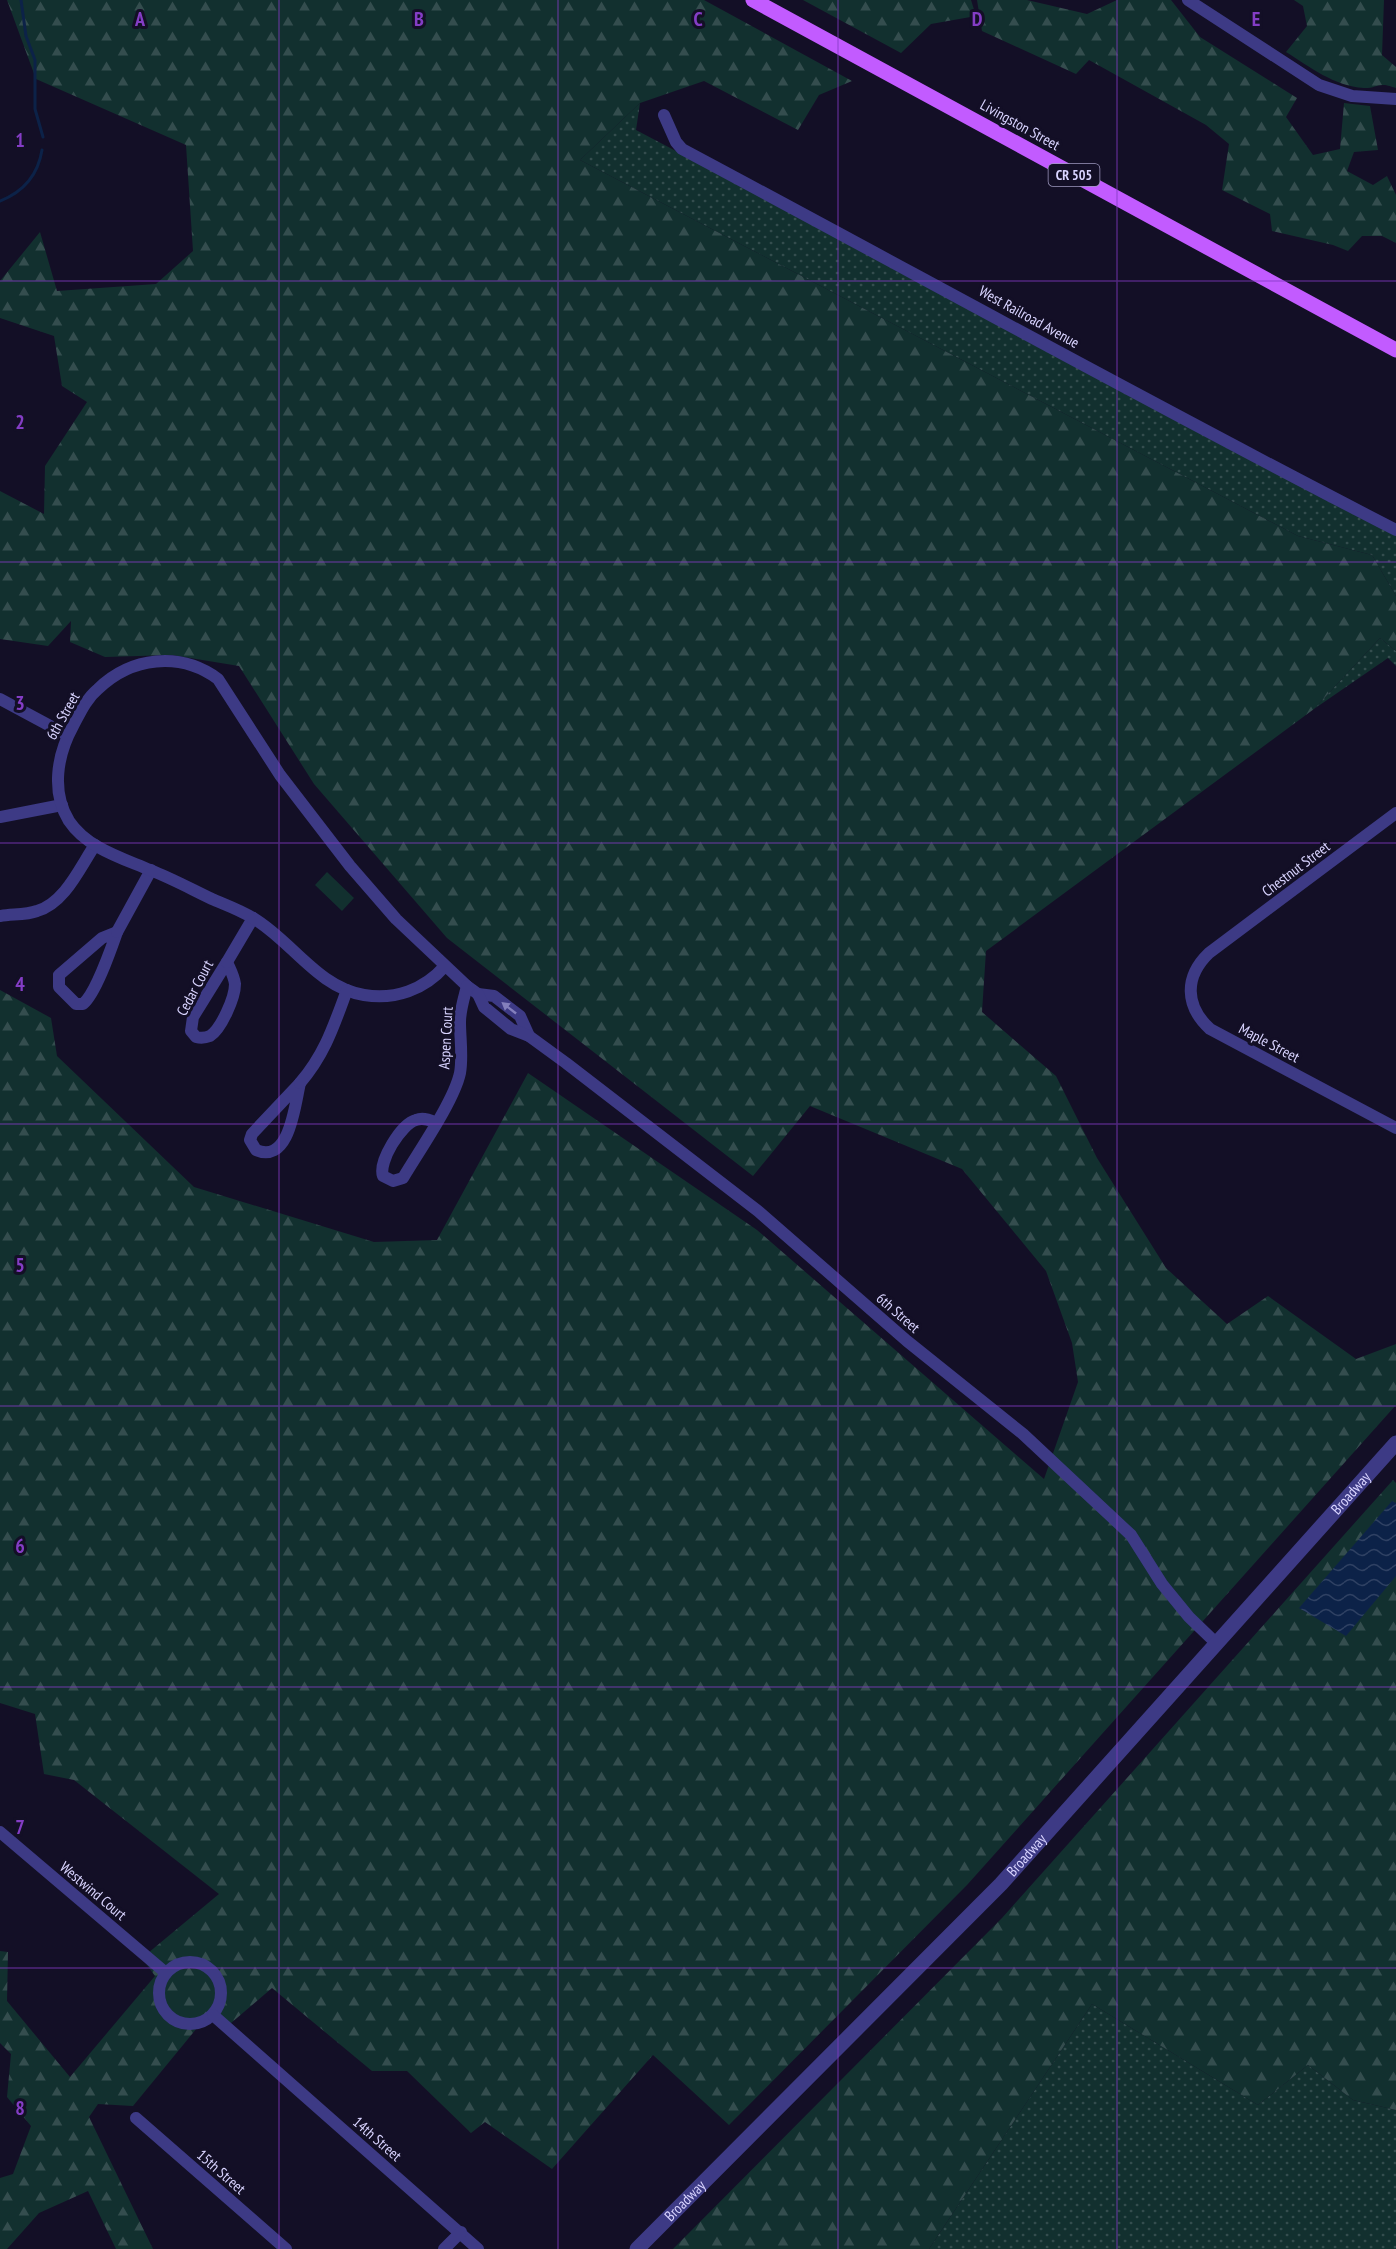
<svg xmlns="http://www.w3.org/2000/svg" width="1396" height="2249" viewBox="0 0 1396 2249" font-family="'PT Sans Narrow',sans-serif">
<defs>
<pattern id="grass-dots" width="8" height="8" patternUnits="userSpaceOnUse" patternTransform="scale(1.5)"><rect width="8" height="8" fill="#12302f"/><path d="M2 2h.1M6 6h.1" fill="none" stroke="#344d4e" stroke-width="1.8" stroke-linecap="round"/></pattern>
<pattern id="forest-firs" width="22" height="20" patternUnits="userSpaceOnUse" patternTransform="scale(1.5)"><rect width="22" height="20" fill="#12302f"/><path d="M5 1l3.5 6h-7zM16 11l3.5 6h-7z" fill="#344d4e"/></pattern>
<pattern id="water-waves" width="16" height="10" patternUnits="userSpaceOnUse" patternTransform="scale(1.5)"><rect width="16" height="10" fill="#0c2248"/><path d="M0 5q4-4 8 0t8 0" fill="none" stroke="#2f4163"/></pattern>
</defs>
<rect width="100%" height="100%" fill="#130f26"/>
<!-- grass -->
<g fill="url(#grass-dots)">
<path d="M640,103L636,130L1396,529V596L1372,555L1298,536L580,160Z"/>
<path d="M1380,638L1396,651V666L1388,658L1314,709Z"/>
<path d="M1092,2004L1258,2105L1308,2065L1353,2100L1396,2110V2249H929Z"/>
</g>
<!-- forest -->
<g fill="url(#forest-firs)">
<path d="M7,0H704L852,81L819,95L798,130L704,81L640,103L580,160L1298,536L1372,555L1396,596V651L1380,638L1314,709L986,951L982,1012L1056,1076L1097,1158L1166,1268L1227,1324L1268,1296L1356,1359L1396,1344V1405L967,1885L729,2125L653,2055L552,2169L485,2122L471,2133L407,2071H372L272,1988L224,2029L206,2017L133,2106L98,2104L89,2117L153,2249H116L88,2191L39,2213L7,2249H0V2178L13,2174L31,2126L7,2097L11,2054L0,2043V1951L8,1952L7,2001L70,2077L155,1976L142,1958L219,1894L74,1780L44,1774L35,1714L0,1703V990L51,1018L57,1056L194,1187L374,1242L437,1240L528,1073L757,1230L1044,1479L1078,1382L1072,1343L1046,1271L962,1169L810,1106L753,1176L447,938L314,784L239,666L172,655L105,657L70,642L71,621L48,646L0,639V491L44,514L45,466L87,402L62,386L54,336L0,318V281L40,232L57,291L156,284L193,251L186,145L36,79Z"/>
<path d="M803,0H971L976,16L931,24L901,53Z"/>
<path d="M977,0H1027L1087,14L1117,0H1171L1200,37L1297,98L1286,117L1313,155L1340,149L1344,103L1370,106L1378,150L1354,152L1347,171L1373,185L1387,176L1396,195V243L1382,236H1362L1348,251L1333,245L1272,231L1270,214L1222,190L1229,144L1206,125L1089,60L1076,74L982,31Z"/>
<path d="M1294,0H1384L1382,55L1396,67V88C1377,81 1379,88 1364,88C1334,86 1310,67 1286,52L1307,26L1303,6Z"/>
<path d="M1393,1480L1396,1483V2110L1353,2100L1308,2065L1258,2105L1092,2004L929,2249H673L1002,1918Z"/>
</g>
<!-- pitch -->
<path fill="#12302f" d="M327,872L354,898L342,911L315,885Z"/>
<!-- water -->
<path fill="url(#water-waves)" d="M1392,1501L1396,1503V1576L1346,1636L1299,1608Z"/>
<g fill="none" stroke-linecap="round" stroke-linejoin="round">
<!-- stream -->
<g stroke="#0c2248" stroke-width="3">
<path d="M21,0L26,36L35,60V109L43,137"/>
<path d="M0,201C23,192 38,175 42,150"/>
</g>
<!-- minor -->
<g stroke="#3d3a85" stroke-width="12">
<path d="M1188,0L1319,85L1352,96L1396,99"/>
<path d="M664,115L676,142L682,149C920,276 1156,407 1396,530"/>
<path d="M0,699L67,735"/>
<path d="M1396,813L1209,953C1184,977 1185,1006 1210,1029L1396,1128"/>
<path d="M0,817L62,805"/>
<path d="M0,916C12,914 26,915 37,911C65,903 80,867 95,845"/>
<path d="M117,932C111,949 96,993 83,1004H76L59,987V975L102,938Z"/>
<path d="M117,932L151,870"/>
<path d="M227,962C230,969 234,976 235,984C235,998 221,1029 210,1036C205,1038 200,1038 196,1037L191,1031L193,1017Z"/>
<path d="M227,962L253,918"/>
<path d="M445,966C424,990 395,1000 364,995C317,987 292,941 253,918C240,910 226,905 212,899C191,889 171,878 150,870C122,858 87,848 69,821C51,792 57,755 73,726C80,713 86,699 98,689C131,657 180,651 218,679L280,775L350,866L396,919L467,986L478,994L494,996L520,1016L529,1036"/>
<path d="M478,994L484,1007L511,1029L529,1036L566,1063L758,1211L907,1341L1023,1434L1131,1535L1162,1584L1189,1617L1216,1643"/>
<path d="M300,1083C295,1103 290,1165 256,1150L250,1140L252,1134Z"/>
<path d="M300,1083C325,1054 334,1025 347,990"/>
<path d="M435,1122C429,1120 423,1117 416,1120C401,1124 378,1162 383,1176L393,1181L403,1178C419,1151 454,1101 460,1073C463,1056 460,1039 460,1022C460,1010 464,998 467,986"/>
<path d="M0,1832L166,1973"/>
<circle cx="190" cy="1993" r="31"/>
<path d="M213,2015L478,2249"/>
<path d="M136,2118L286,2249"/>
<path d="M444,2249L461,2232"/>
</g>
<!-- tertiary -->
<path stroke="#3d3a85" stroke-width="15" id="s1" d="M637,2249L1001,1884L1396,1443"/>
<!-- primary -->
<path stroke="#c25bff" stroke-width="15" d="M753,0L1396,350"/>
</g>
<!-- one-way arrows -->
<defs><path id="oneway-solid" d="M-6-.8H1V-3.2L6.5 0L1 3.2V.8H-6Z" transform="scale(1.5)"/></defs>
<use fill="#837fbc" href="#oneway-solid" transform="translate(509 1008) rotate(-142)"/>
<!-- grid -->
<path fill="none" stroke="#843dc5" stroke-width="1.5" stroke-opacity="0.55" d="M279,0V2249M558,0V2249M838,0V2249M1117,0V2249M0,281H1396M0,562H1396M0,843H1396M0,1124H1396M0,1406H1396M0,1687H1396M0,1968H1396"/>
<g text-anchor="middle" stroke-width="6" stroke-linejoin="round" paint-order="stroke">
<!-- shield labels -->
<rect fill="#130f26" stroke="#9e99be" stroke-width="1.5" x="1048.5" y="164" width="51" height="22" rx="4.5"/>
<g font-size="14" font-weight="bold" fill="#d9d4ff">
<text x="1074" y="180">CR 505</text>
</g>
<!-- street labels -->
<g font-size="15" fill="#d9d4ff" stroke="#130f26">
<text transform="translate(1020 125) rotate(29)" y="5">Livingston Street</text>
<text transform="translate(1029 317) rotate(29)" y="5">West Railroad Avenue</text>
<text transform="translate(63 716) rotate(-61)" y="5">6th Street</text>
<text transform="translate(1296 869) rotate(-37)" y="5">Chestnut Street</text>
<text transform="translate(195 988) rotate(-62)" y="5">Cedar Court</text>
<text transform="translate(446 1038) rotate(-87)" y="5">Aspen Court</text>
<text transform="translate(1269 1043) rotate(28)" y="5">Maple Street</text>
<text transform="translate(898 1313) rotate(41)" y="5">6th Street</text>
<text dy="5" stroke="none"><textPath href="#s1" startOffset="1040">Broadway</textPath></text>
<text dy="5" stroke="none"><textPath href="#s1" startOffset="554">Broadway</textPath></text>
<text transform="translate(93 1891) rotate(40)" y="5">Westwind Court</text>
<text transform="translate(377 2139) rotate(41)" y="5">14th Street</text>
<text transform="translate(221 2172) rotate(41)" y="5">15th Street</text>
<text dy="5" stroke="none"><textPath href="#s1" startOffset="68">Broadway</textPath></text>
</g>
</g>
<g font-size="20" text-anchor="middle" font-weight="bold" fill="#843dc5" stroke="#130f26" stroke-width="6" stroke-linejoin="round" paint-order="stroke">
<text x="140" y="26">A</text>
<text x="419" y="26">B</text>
<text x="698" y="26">C</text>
<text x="977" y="26">D</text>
<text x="1256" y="26">E</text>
<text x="20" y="147">1</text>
<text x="20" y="429">2</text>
<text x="20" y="710">3</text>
<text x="20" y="991">4</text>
<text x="20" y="1272">5</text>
<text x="20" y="1553">6</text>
<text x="20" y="1834">7</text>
<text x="20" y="2115">8</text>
</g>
</svg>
